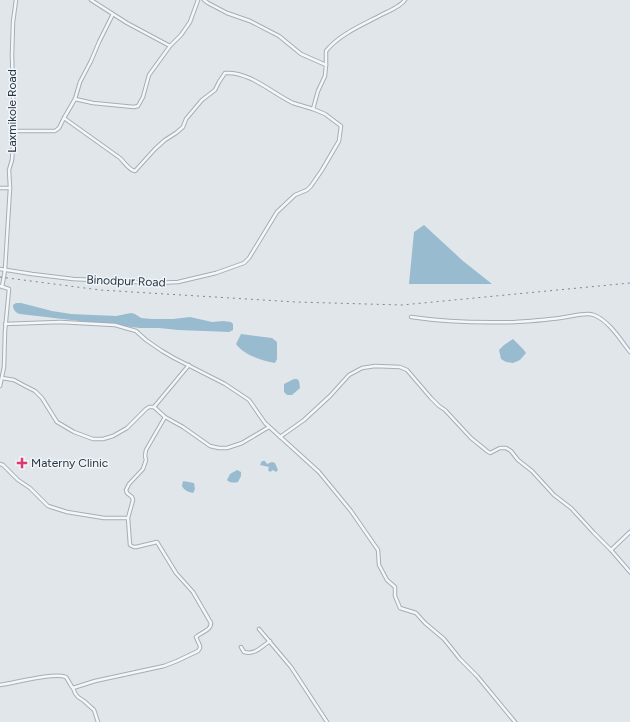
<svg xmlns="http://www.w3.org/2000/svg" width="630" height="722" viewBox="0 0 630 722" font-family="Figtree,sans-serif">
<rect width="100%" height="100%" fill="#e1e6eb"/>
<!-- water -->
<g fill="#98bbcf">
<path d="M424,225L463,261L492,284H409L414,232Z"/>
<path d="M16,303H21L52,311L71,314L116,316L131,313L135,314L141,318L152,319H173L190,317L212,322L223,321L231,322L233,324V330L229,332L178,330L159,328H140L20,314C16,313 13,310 13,305Z"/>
<path d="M241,334L272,338L277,342V359L275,363C262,361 244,355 236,344Z"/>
<path d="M513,339L523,349L526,353L520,360L513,363L506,362L501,359L499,350L504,345Z"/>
<path d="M294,379H297L299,381L300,388L292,395H287L284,392V384Z"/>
<path d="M262,461H265L267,464L272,462L275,463L278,470L276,472L273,470L270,472L268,470L269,467L260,465Z"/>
<path d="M237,470L241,472V476L238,482C234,483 230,483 227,480L230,474Z"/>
<path d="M183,481L194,483L195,489L193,493C188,492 184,490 182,486Z"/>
</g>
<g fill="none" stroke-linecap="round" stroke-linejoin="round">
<defs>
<g id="minor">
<path d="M91,0L127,23L170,46"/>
<path d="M204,0L208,3L227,13L250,21L279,36L301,54L326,65"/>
<path d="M75,99L93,103L134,107L138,106L143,97L149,75L170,46L181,35L190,22L198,0"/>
<path d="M64,118L75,99L80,82L91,61L99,42L113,14"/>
<path d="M14,131H55L59,128L64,118L120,158C125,163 129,170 135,171L155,149L165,140L176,133L183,127L186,119L202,100L215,90L219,82L225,73C249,71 272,93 293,103C299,105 307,107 313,109"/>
<path d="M0,188H10"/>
<path d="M0,269L32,274L73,279L156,283L178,282L216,273L244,263L249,258L277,212L295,195L307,190L311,186L322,170L339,141L341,126L325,114L313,109L318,91L325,76L326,65V51C340,34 362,25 381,15C389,11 400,7 405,0"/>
<path d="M0,286L9,289L5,331L4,367L0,386"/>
<path d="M2,287L5,270L10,188L9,170L12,160L14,131L12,55L13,22L16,0"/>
<path d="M411,317C445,322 480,323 515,322C532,321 549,320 566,317C574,316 586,312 594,315C609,321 620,339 630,352"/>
<path d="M5,324L60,322L115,325L136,331L146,340L162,351L174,358L225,384L249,400L265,423L319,472L351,511L378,550L379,565L387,580L395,587V596L400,608L416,613L425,623L444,639L460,659L477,676L515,722"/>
<path d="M2,378L14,380L25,386L35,391L42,398L57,422L74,432L93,439H103L113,436L127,428L146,409L149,407H154L165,417L183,427L210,446L219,448H227L242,443L269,427"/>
<path d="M154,407L189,365"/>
<path d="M280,437L304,420L330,396L349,375L362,368L375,366L400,367L407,370L431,398L439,406L445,410L471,438L487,451L490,453L500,448H506L511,451L518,460L532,471L554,495L571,508L594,533L611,550L630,572"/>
<path d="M0,464L3,465L18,480L30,488L48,506L67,512L104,518H128L130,545L134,547H136L157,542L176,573L193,592L211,623C211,631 201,632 196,637L200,646V648L198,651L177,661L164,666L95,681L73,688L72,687L66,677C53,672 15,683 0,685"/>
<path d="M128,518L133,500L132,497L127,493L126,490L129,484L143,469L146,460L145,456L146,450L165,417"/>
<path d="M611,550L630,532"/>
<path d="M259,629L291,667L327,722"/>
<path d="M241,647L244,652C255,655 261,647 270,641"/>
<path d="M73,688L75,693L78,697L84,701L94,710L98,722"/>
</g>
</defs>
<!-- minor casing -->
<use href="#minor" stroke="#a5aeb6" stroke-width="4.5"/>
<!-- minor -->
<use href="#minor" stroke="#f4f7f9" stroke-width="2.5"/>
<!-- rail -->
<path stroke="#788897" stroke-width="1" stroke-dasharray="2 4" stroke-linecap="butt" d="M0,277L100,290L296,302L402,305L630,283"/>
</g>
<!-- markers -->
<path fill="#dd396a" stroke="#f1f5f8" stroke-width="1.5" d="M20 457h4v4h4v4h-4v4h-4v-4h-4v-4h4z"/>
<g text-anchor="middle" stroke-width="3" stroke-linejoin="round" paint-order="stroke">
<!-- street labels -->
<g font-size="12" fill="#273645" stroke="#f1f5f8">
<text transform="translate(12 111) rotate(-90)" y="4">Laxmikole Road</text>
<text transform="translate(126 281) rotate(2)" y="4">Binodpur Road</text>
</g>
<!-- poi labels -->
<g font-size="12" fill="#273645" stroke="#f1f5f8" text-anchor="start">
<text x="31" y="467">Materny Clinic</text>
</g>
</g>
</svg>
